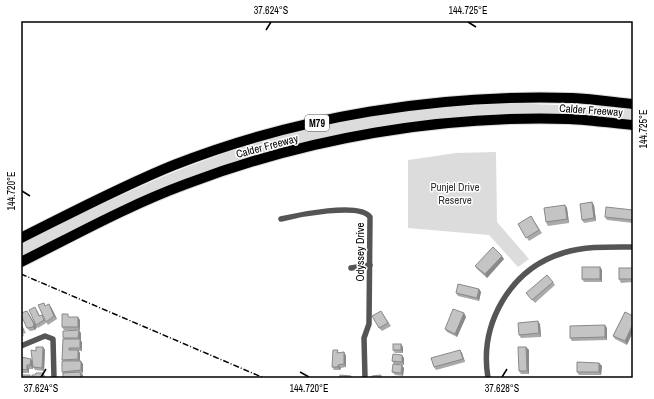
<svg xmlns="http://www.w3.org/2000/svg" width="654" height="399" viewBox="0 0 654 399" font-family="'Archivo Narrow',sans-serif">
<rect width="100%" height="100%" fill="#fff"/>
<!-- green -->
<g fill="#dcdcdc">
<path d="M507,103L633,108V121L518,115H475L393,125L317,139L260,155L21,258V244C116,195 213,150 318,126C380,112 444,107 507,103Z"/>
<path d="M496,152L497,222L529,259L518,267L489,235L408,228V160L456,153Z"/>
</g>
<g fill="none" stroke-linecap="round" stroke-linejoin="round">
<defs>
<g id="highway">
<path d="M21,238C71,213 122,186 174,165C299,116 438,94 572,98C593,99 613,102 633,104"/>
<path d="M21,262C75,235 129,205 186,184C307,138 440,115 569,119C590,120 612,123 633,125"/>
</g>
</defs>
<!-- highway casing -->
<use href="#highway" stroke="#dbdbdb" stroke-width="12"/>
<!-- street -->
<g stroke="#555" stroke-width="5.5">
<path d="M281,219C297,215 360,202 370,217L369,324L364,338L365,378"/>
<path d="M351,268L370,265"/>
<path d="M21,346L45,336L53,339L54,378"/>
<path d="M488,378C479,324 510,269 563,253C586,246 610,247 633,247"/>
</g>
<!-- highway -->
<use href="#highway" stroke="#000" stroke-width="10"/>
<!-- rail -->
<path stroke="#000" stroke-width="1.5" stroke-dasharray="6 2 1 2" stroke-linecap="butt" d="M21,274L264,378"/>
</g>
<!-- wall -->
<g fill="#a9a9a9">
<path d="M565,205L567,208L569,223L548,226L546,222Z"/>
<path d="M594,205L596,221L584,223L582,220Z"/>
<path d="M633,210V223L607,220L605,217Z"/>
<path d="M531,216L542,233L529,241L518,224Z"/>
<path d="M504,259L487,278L477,269L475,266Z"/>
<path d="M600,267L602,270V282H584L582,279Z"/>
<path d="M633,268V282L621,283L619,279Z"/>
<path d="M553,282L555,285L535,303L526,293Z"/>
<path d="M479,289L481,292L479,301L458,296L456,293Z"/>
<path d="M46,306L51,307L57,319L48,325L46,322Z"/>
<path d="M37,310L40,316L44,318L46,323L38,328L36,325Z"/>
<path d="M625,312L627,345L615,339L613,336Z"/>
<path d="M464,313L466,317L457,337L447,332L445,329Z"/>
<path d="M29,314L37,327L35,330L30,331L27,328Z"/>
<path d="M383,314L391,326L382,331L379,328Z"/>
<path d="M70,317L80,320V330H64L62,327Z"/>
<path d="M21,324L26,333L23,334L24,336L21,337Z"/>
<path d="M540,324L541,337L521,338L519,335Z"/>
<path d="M607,328V340L572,341L570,338Z"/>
<path d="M81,333V341L82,342V351H78L80,353V361L83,364V373L81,374L83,375L63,373L62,372L63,361L62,360L64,339L63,338Z"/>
<path d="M43,347L45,350L44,371L35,370L33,367V369H29V373H21V357L31,359L32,362L36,351Z"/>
<path d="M403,347V353H395L393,350Z"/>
<path d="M526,347L529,350V374H521L519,371Z"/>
<path d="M460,350L462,353L465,362L436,370L434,367Z"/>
<path d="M344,352L346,356V367L341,368L340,370H334L332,367L339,353Z"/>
<path d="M404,358V365L394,364L392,361Z"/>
<path d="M599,363L602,366L601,375H579L577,372Z"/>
<path d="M404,368L403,376L395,375L392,372Z"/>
</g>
<!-- shaded-wall -->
<g fill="#898989">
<path d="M592,202L594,205L596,221L594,218Z"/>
<path d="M565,205L567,208L569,223L567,219Z"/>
<path d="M502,256L504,259L487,278L485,274Z"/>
<path d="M600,267L602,270V282L600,279Z"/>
<path d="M479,289L481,292L479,301L477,298Z"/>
<path d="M49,304L51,307L57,319L54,316Z"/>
<path d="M27,311L37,327L35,330L33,327Z"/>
<path d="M464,313L466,317L457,337L455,334Z"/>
<path d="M78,317L80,320V330L78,327Z"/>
<path d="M538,321L540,324L541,337L539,333Z"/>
<path d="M633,324V332L627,345L625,341Z"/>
<path d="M605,325L607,328V340L605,337Z"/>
<path d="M79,330L81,333V341L82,342V351L80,348V339L78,338Z"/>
<path d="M401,344L403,347V353L401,350Z"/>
<path d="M43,347L45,350L44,371L42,368Z"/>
<path d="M526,347L529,350V374L527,371Z"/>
<path d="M78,350L80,353V362L78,359Z"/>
<path d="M460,350L462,353L465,362L463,359Z"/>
<path d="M344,352L346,356V367L344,364Z"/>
<path d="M402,355L404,358V365L402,362Z"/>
<path d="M31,359L33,362V369L30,365Z"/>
<path d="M81,361L83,364V373L81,370Z"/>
<path d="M599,363L602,366L601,375L599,372Z"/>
<path d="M27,365L29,369V373L27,370Z"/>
<path d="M338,365L341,368L340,370L338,367Z"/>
<path d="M402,365L404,368L403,376L401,373Z"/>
<path d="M80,372L83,375V378H81Z"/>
<path d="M43,373L45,376V378H42Z"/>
</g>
<!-- building -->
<g fill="#c4c4c4" stroke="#898989">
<path d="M592,202L594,218L582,220L580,204Z"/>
<path d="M565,205L567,219L546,222L544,208Z"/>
<path d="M606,207L633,210V220L605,217Z"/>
<path d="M531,216L539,230L526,238L518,224Z"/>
<path d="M493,247L502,256L485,274L475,266Z"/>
<rect x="582" y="267" width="18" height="12"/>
<rect x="619" y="268" width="14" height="11"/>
<path d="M547,275L553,282L532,300L526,293Z"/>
<path d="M458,284L479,289L477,298L456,293Z"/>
<path d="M44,303L45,306L49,304L54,316L46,322L38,305Z"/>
<path d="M35,307L39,316L42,315L44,320L36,325L29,310Z"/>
<path d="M453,309L464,313L455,334L445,329Z"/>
<path d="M27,311L34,324L33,327L27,328L21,315V313Z"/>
<path d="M381,311L388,323L379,328L372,316Z"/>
<path d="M625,312L633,316V324L625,341L613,336Z"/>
<path d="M62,314H68V317H78V327H62Z"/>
<path d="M538,321L539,333L519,335L518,323Z"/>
<path d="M21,325L24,330L21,331Z"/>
<path d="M605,325V337L570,338V326Z"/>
<path d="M79,330L78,338H63V331Z"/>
<path d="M63,339H80V348H69V350H78V359L62,360Z"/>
<rect x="393" y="344" width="8" height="6"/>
<path d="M36,347H43L42,368L33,367L31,350L36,351Z"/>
<path d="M518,347H526L527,371H519Z"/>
<path d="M333,350H338L337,353L344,352V364L338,365V367H332Z"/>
<path d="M460,350L463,359L434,367L431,358Z"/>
<path d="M393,354L402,355V362L392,361Z"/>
<path d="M21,357L31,359L30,365H27V370L21,369Z"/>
<path d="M62,361H81V370L62,372Z"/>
<path d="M577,362L599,363V372H577Z"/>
<path d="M393,364L402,365L401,373L392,372Z"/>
<path d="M80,372L81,378H63V373Z"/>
<path d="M36,373H43L42,378H32V375H35Z"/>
<rect x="21" y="375" width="9" height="3"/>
<path d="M340,375L351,376V378H340Z"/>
<path d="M381,375V378H372V376Z"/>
<path d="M392,377L402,378H392Z"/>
</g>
<!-- ticks -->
<path fill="none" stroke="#000" stroke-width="1.5" d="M468,22L476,27M266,30L271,22M624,123L632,129M22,191L30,196M300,372L309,377M41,377L46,369M502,377L507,369"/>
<g text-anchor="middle" stroke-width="3" stroke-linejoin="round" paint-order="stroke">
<!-- shield labels -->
<rect fill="#fff" stroke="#4c4c4c" stroke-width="1" x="305" y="115" width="24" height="16" rx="3"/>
<g font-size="10" font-weight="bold" fill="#000">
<text x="317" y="127">M79</text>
</g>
<!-- street labels -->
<g font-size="11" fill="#000" stroke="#fff">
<text transform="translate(591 110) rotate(4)" y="4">Calder Freeway</text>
<text transform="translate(267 146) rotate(-15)" y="4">Calder Freeway</text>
<text transform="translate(360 252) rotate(-90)" y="4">Odyssey Drive</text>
</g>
<!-- park labels -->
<g font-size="11" fill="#333" stroke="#fff">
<text x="455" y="191">Punjel Drive<tspan x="455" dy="13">Reserve</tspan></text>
</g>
</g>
<!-- border -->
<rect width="654" height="399" fill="none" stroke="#ffffff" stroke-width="44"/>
<rect x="22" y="22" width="610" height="355" fill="none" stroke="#000" stroke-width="1.5"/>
<g font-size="10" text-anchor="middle" fill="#000">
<text x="271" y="14">37.624°S</text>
<text x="468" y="14">144.725°E</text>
<text transform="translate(643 129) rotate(-90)" y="4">144.725°E</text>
<text transform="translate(11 191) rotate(-90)" y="4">144.720°E</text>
<text x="41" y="392">37.624°S</text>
<text x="309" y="392">144.720°E</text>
<text x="502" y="392">37.628°S</text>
</g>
</svg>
